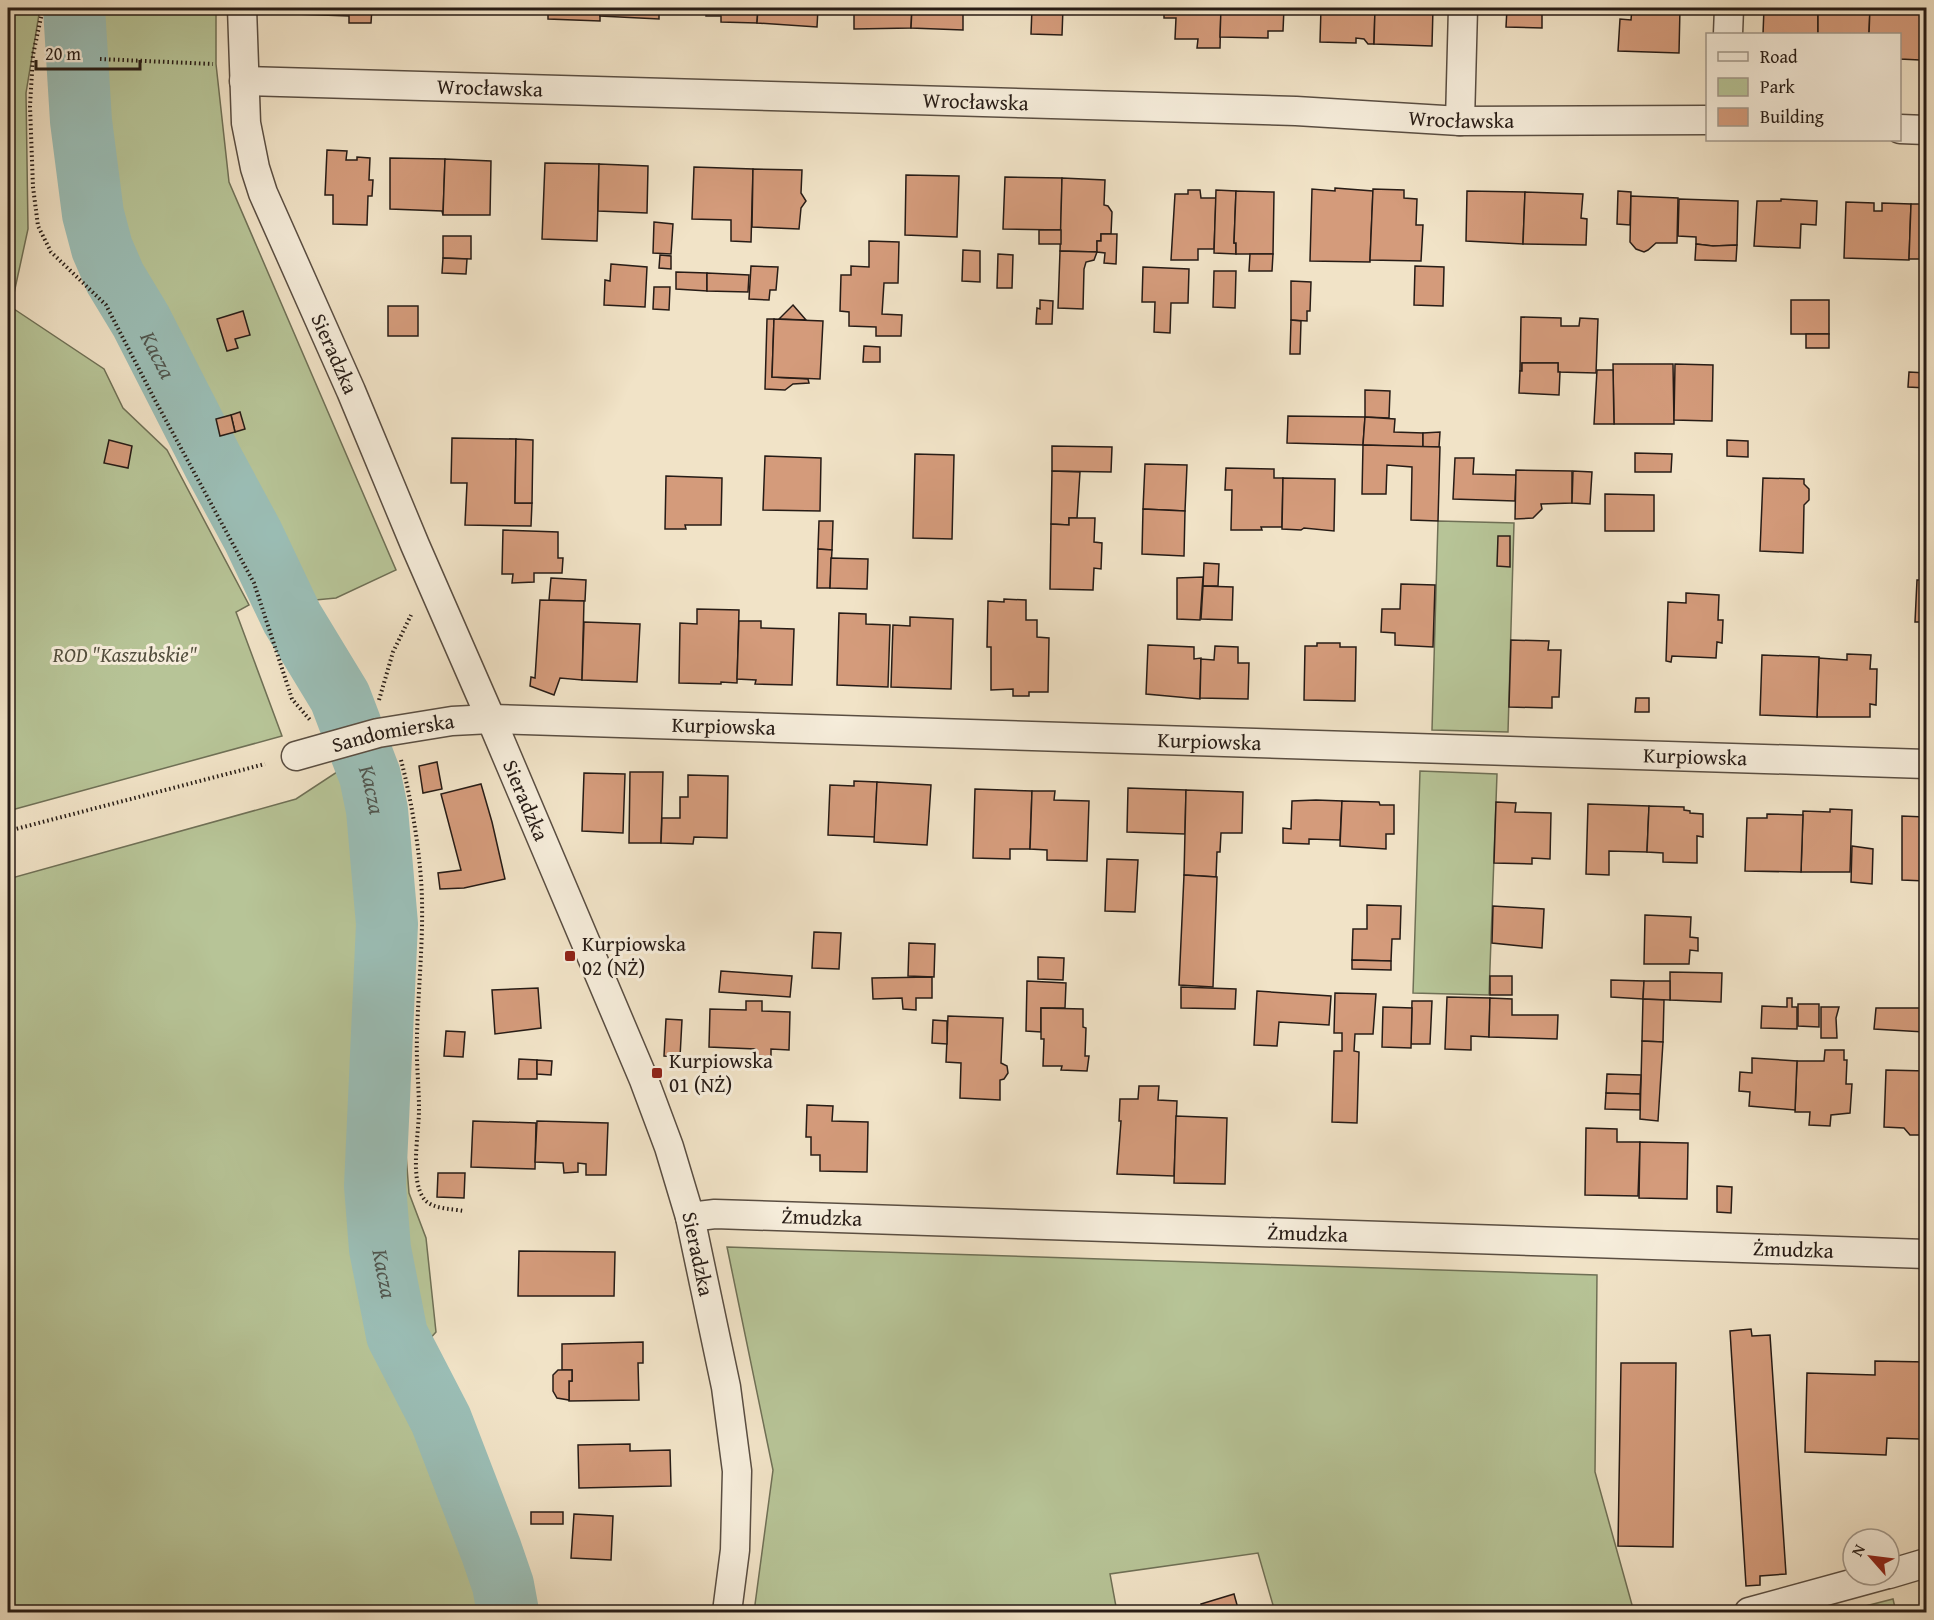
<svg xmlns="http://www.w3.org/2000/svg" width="1934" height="1620" viewBox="0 0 1934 1620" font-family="'Gentium Book Plus',serif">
<rect width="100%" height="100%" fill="#f1e3c7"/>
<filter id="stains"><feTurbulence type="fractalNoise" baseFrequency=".00333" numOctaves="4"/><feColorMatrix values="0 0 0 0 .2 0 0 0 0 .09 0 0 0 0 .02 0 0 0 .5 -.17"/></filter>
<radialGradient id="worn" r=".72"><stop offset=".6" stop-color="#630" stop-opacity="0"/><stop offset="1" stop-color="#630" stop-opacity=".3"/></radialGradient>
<!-- green -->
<g fill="#b7c497" stroke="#6f7056" stroke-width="1.5">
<path d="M8,8H40L26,93L28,229L11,307L104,369L123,408L167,450L249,605L236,612L282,736L8,811Z"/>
<path d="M97,8H216V64L229,182L396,570L336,598L305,601L111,242L109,202L104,186L93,64Z"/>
<path d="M1438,521L1514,523L1508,732L1432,730Z"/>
<path d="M340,770L353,833L369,1102L400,1077L409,1193L426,1238L436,1332L427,1342L523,1571L531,1612H8V879L296,799Z"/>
<path d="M1420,771L1497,774L1489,995L1413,993Z"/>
<path d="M727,1247L1597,1275L1595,1472L1634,1612H1275L1258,1553L1110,1574L1117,1612H754L773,1470Z"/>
<path d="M1893,1599L1896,1612H1842Z"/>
</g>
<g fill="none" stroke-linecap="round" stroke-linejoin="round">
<!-- river -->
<path stroke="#9bbeb6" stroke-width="62" id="s1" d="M74,8L81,121L93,214L102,248L115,278L141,321L213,462L253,536L292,618L340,697L370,776L377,810L387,924L375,1186L380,1249L397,1335L441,1420L491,1550L503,1585L508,1612"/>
</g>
<!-- building -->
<g fill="#d49b7b" stroke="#271c16" stroke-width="1.5">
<path d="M295,8H372L371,23H349V16L295,14Z"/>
<path d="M548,8H600V21L548,19Z"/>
<path d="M600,8H659V19L600,16Z"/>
<path d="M706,8H758L757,23L721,22V16H706Z"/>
<path d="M758,8H818L817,27L757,23Z"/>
<path d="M854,8H912L911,28L854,29Z"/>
<path d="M912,8H963V30L911,28Z"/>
<path d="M1032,8H1063L1062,35L1031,34Z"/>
<path d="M1164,8H1221L1220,48H1197L1198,39H1175L1176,18H1164Z"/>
<path d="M1221,8H1284L1283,31H1268V38L1220,37Z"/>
<path d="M1321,8H1375L1374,44H1368L1364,39L1356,38V43L1320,42Z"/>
<path d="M1375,8H1433L1432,46L1374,44Z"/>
<path d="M1507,8H1542V28L1506,27Z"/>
<rect x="1542" y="8" width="72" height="5"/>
<path d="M1632,8H1680L1679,53L1618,51L1620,19L1631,20Z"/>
<path d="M1764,8H1818V34H1763Z"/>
<path d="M1818,8H1870L1869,34H1818Z"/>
<path d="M1870,8H1921L1920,60L1900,59V34H1869Z"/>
<path d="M1921,8H1926V60H1920Z"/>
<path d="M327,150L347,151L346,160H357V157L370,158L369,180H373L372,196H368L367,225L333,224V195H325Z"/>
<path d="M390,158L445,159L443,215L442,211L390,209Z"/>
<path d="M445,159L491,161L490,215H443Z"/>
<path d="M545,163L599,164L597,241L542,239Z"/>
<path d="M599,164L648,166L647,213L598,211Z"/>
<path d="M694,167L753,169L751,242L731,241V220L692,219Z"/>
<path d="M753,169L802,170L801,193L806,201L801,208L799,229L752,227Z"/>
<path d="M906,175L959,176L957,237L905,235Z"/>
<path d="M1005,177L1062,178L1061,230L1003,229Z"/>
<path d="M1062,178L1105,180L1104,205L1108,206L1112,212L1111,234H1101V241H1097V252L1060,251Z"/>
<path d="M1335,188L1373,191L1370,262L1310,261L1312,189L1335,191Z"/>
<path d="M1373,189L1404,190V198L1417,199L1416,225H1423L1421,261L1370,260Z"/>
<path d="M1188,190H1200L1201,198H1216L1214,249H1198V260H1171L1175,194H1188Z"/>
<path d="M1216,190L1236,191L1234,243H1236V254L1214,253Z"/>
<path d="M1236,191L1274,192L1273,254H1236V243H1234Z"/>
<path d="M1467,191L1525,192L1523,244L1466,241Z"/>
<path d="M1618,191L1631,192L1630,225L1617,224Z"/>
<path d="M1525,192L1583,194L1581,218L1587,219L1586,245L1523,244Z"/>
<path d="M1631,196L1678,198L1677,243H1656L1648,250L1644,252L1636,249L1630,242Z"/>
<path d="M1679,199L1738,201L1737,245L1713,246L1696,244V237L1678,236Z"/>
<path d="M1781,199L1817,201L1816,225L1801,224L1800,248L1754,246L1757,201H1781Z"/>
<path d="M1846,202L1874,203V211H1882V203L1911,204L1909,260L1844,258Z"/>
<path d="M1911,204H1926V269H1924V259H1909Z"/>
<path d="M654,222L673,224L671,254L653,253Z"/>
<rect x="1039" y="230" width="22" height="14"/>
<path d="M1101,234H1117L1116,264L1104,263L1105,253L1097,252V241H1101Z"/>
<path d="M443,236H471V259L443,258Z"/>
<path d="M869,241L899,242L898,283H884L882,314L902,315L901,336H876V327L849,326V312L840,311L841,275H851V266L869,267Z"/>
<path d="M1696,244L1713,246L1737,245L1736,261L1695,260Z"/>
<path d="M963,250L980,251V282L962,281Z"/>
<path d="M1060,251L1097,252L1094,260L1086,262L1084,269L1083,309L1058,308Z"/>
<path d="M998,254L1013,255L1012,288H997Z"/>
<path d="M1250,254H1273L1272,271H1249Z"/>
<path d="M660,255L671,256V269L659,268Z"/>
<path d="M443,258L467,259L466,274L442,273Z"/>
<path d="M611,264L647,267L645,307L604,305L605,280L610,281Z"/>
<path d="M751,266L778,267L776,290H770L769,300L749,299Z"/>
<path d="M1415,266L1444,267L1443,306L1414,305Z"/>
<path d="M1143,267L1189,269L1188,303H1171L1170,333L1154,332L1155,302H1142Z"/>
<path d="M1214,271H1236L1235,308L1213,307Z"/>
<path d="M676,272L707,273V291L676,289Z"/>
<path d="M707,273L749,275L748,292L707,291Z"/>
<path d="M1291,281L1311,282L1310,311H1307V321L1291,320Z"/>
<path d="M654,287H670L669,310L653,309Z"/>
<path d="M1040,300L1053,301L1052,324H1036L1037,308L1040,309Z"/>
<rect x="1791" y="300" width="38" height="34"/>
<path d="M793,305L806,320L779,319Z"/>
<rect x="388" y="306" width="30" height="30"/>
<path d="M243,311L250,335L235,339L238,348L227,351L217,319Z"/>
<path d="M1521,317L1561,318V326H1579L1580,318L1598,319L1596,373L1558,372V363H1522V371H1520Z"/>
<path d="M767,319H774L772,377L808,379L809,383L793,384L785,390L765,389Z"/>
<path d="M774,319L823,321L820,379L772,377Z"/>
<path d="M1291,320L1301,321L1300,354H1290Z"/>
<rect x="1806" y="334" width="23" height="14"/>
<path d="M864,346L880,347V362H863Z"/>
<path d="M1522,363H1558V372H1560L1559,395L1519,393L1520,371H1522Z"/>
<path d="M1613,364H1673L1674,424H1614Z"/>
<path d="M1675,364L1713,365L1712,421L1674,420Z"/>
<path d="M1597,370H1613L1614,424H1594Z"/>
<path d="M1909,372L1926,373V388L1908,387Z"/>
<path d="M1365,390L1390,391L1389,418L1365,417Z"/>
<path d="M240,412L245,429L235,432L231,415Z"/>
<path d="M231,415L235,432L220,436L216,419Z"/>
<path d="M1288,416L1365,417L1363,445L1287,443Z"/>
<path d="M1365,417L1395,419L1394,432L1423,433V447L1363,445Z"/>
<path d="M1440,432L1439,447H1423V433Z"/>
<path d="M452,438L516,439L515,503H532L531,526L465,525L467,483H451Z"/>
<path d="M516,439L533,440L532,503H515Z"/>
<path d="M109,440L132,446L128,468L104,463Z"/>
<path d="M1727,440L1748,441V457L1727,456Z"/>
<path d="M1363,445L1440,447L1438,521L1411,520L1412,467L1387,465L1386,494H1362Z"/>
<path d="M1052,446L1112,447L1111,472L1052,471Z"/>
<path d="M1635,453L1672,454L1671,472H1635Z"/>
<path d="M915,454L954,455L952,539L913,538Z"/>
<path d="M765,456L821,458L820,511L763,510Z"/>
<path d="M1455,458H1474L1473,474L1516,475L1515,501L1453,499Z"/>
<path d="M1145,464L1187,465L1185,511L1143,509Z"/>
<path d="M1226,468L1274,469V478H1283L1282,527H1261L1262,530H1231L1232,490H1225Z"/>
<path d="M1516,470L1572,471V503L1541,504L1542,509L1533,518L1515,519Z"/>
<path d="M1052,471L1080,472L1077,518H1069V525L1051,524Z"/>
<path d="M1573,471L1592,472L1590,504L1572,503Z"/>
<path d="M666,476L722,478L721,525H685L686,529H665Z"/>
<path d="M1283,478L1335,479L1334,531L1304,528L1301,530L1282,529Z"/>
<path d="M1763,478L1804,479V484L1809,489V500L1804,505L1803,553L1760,551Z"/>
<path d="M1605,494L1654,495V531H1605Z"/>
<path d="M1143,509L1185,511L1184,556L1142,554Z"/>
<path d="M1069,518H1095L1094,542L1102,543L1101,569L1094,568L1093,590L1050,589L1051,524L1069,525Z"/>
<path d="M819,521H833L832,550L818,549Z"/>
<path d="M503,530L558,532V558H563L562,573H534V582L512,583L513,574H502Z"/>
<path d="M1498,536H1510V567L1497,566Z"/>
<path d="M818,549L832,550L830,588H817Z"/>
<path d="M831,558L868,559L867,589L830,588Z"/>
<path d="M1204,563L1219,564L1218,586H1203Z"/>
<path d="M1203,577L1200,620L1177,619V578Z"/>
<path d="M551,578L586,580L585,601L549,600Z"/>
<path d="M1917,580H1926V622H1915Z"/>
<path d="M1401,584L1435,585L1433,647L1395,645V633L1381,632L1382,609H1400Z"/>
<path d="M1203,586L1233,587L1232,620L1201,619Z"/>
<path d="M1686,593L1719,595L1718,620H1723L1722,643L1717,642L1716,658L1672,656L1671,662L1666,661L1668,602L1686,603Z"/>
<path d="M1004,599L1026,600V620H1037V637L1049,638L1048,692H1029V696H1013V689L991,690V647H987L988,601L1004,602Z"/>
<path d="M540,600L584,601L582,680L560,678L554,695L530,686L531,677L535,678Z"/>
<path d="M697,609L739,610L737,683L721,682V684L679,683L680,623L697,624Z"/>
<path d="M839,613L866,614V624L890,625L888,687L837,685Z"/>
<path d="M910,617L953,619L951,689L891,687L893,625L910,626Z"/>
<path d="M739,621H761V628L794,629L792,685L755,684L756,680L737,679Z"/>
<path d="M584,622L640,624L637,682L582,680Z"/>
<path d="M1511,640L1549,641L1548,650H1561L1559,697H1552V708L1509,707Z"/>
<path d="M1317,643H1340V647H1356L1355,701L1304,700L1305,646H1317Z"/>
<path d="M1148,645L1194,647V659L1201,658L1200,699L1146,694Z"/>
<path d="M1215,646L1238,647V663H1249L1248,699L1200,698L1201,659L1214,660Z"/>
<path d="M1847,654L1871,655L1870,669H1877L1876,705L1870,704V717H1817L1819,658L1847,660Z"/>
<path d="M1762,655L1819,657L1817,717L1760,715Z"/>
<path d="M1636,698H1649V712H1635Z"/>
<path d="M437,762L442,789L423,793L419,766Z"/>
<path d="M630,772H663L661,843H629Z"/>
<path d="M584,773L625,774L623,833L582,831Z"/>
<path d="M688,775L728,776L727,838L694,837L693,844L661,843L662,818H680V797H688Z"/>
<path d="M854,781L877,782L875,837L828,835L830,785L854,786Z"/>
<path d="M877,782L931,785L927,845L874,842Z"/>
<path d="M481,784L492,822L505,879L464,888L440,889L438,873L461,870L441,794Z"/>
<path d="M1128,788L1186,790L1185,834L1127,832Z"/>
<path d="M975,789L1032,791L1030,849H1010V859L973,858Z"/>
<path d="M1186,790L1243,792L1242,833H1221L1220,852H1217L1216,877L1184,875Z"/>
<path d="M1032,791H1055L1054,800L1089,801L1087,861L1047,860V850L1030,849Z"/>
<path d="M1316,800L1342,801L1340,840L1309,839V844L1283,843V828L1291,829L1292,801Z"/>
<path d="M1342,801L1379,802L1380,805H1394V834H1386V849L1340,846Z"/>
<path d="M1496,802L1516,803L1515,812L1551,813L1550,859L1532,858V864L1494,863Z"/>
<path d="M1588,804L1649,806L1647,852L1609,851V875L1586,874Z"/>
<path d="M1649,806L1684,807V810L1690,811V813L1703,814V837L1697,836V863L1663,862V853L1647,852Z"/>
<path d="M1830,809L1852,810L1850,872H1801L1803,811L1830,812Z"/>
<path d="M1767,814L1803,815L1801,872L1745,871L1747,818H1767Z"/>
<path d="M1925,814H1926L1925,881L1902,880V816L1925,817Z"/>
<path d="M1852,846L1873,849L1872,884L1851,882Z"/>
<path d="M1107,859L1138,860L1135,912L1105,911Z"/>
<path d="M1184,875L1217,877L1213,987L1179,985Z"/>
<path d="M1367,905L1401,906L1400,939H1392L1391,961L1352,960L1353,929H1367Z"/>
<path d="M1493,906L1544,909L1542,948L1492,943Z"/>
<path d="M1645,915L1691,917L1690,937L1698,938V951L1690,950L1689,964H1644Z"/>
<path d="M814,932L841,933L839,969L812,968Z"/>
<path d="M909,943L935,944L934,977L908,976Z"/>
<path d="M1038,957L1064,958L1063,980L1038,979Z"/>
<path d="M1352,960L1391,961V970L1352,969Z"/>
<path d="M721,971L792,976L790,997L719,992Z"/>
<path d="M1670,972L1722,973L1721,1002L1670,1000Z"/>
<rect x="1490" y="976" width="22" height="19"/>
<path d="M932,977V998H916V1010L903,1009L902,998L873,999L872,978Z"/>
<path d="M1611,980L1644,981L1643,999L1611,997Z"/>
<path d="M1027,981L1066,983L1065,1008H1041V1032L1026,1031Z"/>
<path d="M1644,981H1670V1000L1643,999Z"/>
<path d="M1181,987L1236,989L1235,1009L1181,1008Z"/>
<path d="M538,988L541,1028L495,1034L492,990Z"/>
<path d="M1257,991L1331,996L1329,1025L1279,1022L1277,1046L1254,1045Z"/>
<path d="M1335,993L1376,994L1373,1034H1355L1354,1051L1359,1052L1357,1123L1332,1122L1334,1051H1342V1033H1334Z"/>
<path d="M1447,997L1490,998L1489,1037L1471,1036V1050L1445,1049Z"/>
<path d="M1490,998L1512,999V1015H1558L1557,1039L1489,1037Z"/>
<path d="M1787,998H1792V1007H1797V1029L1761,1028L1762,1006L1787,1007Z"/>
<path d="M1643,999L1664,1000L1663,1042L1642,1041Z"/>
<path d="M746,1001H762V1011L790,1012L789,1050L771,1049V1061H754L755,1049L709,1047L710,1009L746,1010Z"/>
<path d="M1412,1001H1432L1430,1044H1411Z"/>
<path d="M1798,1004H1819V1027L1798,1026Z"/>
<path d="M1383,1007L1412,1008L1411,1048L1382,1047Z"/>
<path d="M1821,1007H1839L1836,1018L1837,1038H1821Z"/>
<path d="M1041,1008L1083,1009V1027L1086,1028L1085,1056H1089L1087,1071L1061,1070L1062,1066H1043L1044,1039H1041Z"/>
<path d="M1876,1008H1925L1924,1032L1874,1029Z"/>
<path d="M1925,1008H1926V1037L1923,1036Z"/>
<path d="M948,1016L1003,1018L1001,1063L1007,1066L1008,1073L1004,1079L1000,1080V1100L960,1098L961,1063L946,1062Z"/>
<path d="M666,1019L682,1020L680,1057L664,1056Z"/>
<path d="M933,1020L947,1021V1044L932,1043Z"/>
<path d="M446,1031L465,1032L463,1057L444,1056Z"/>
<path d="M1642,1041L1663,1042L1658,1121L1640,1119Z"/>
<path d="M1825,1050H1844V1060H1847L1846,1084H1852L1850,1113L1831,1115L1830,1126L1809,1125L1810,1112H1795L1797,1061H1824Z"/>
<path d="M1752,1058L1797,1061L1795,1110L1749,1106L1750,1092L1739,1091L1740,1072L1752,1073Z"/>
<path d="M519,1059L537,1060V1079H518Z"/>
<path d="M537,1060L552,1061L551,1075L537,1074Z"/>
<path d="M1886,1070L1926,1071V1128L1919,1135H1910L1904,1128L1884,1127Z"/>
<path d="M1607,1074L1641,1075L1640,1094L1606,1093Z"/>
<path d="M1139,1086H1159L1158,1100L1177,1101L1174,1176L1117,1174L1121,1121H1119L1120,1099H1138Z"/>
<path d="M1606,1093L1640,1094V1110L1605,1109Z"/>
<path d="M807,1105L833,1106L832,1121L868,1122L867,1172L820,1171V1155H811V1137H806Z"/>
<path d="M1176,1116L1227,1118L1225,1184L1174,1183Z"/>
<path d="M473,1121L536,1123L535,1169L471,1167Z"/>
<path d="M537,1121L608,1123L606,1175H586V1164L578,1163V1172L564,1173L563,1163L535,1162Z"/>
<path d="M1586,1128L1617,1129V1142H1640L1638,1196L1585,1195Z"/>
<path d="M1640,1142L1688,1143L1687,1199L1639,1198Z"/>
<path d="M438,1173H465L464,1198L437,1197Z"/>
<path d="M1717,1186L1732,1187L1731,1213L1717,1212Z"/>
<path d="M519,1251L615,1252L614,1296H518Z"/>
<path d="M1751,1329L1752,1336L1770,1335L1786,1574L1760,1576V1585L1746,1586L1730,1331Z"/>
<path d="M643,1342V1363H638L639,1400L569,1401V1381H572V1370H562V1344Z"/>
<path d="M1875,1361L1926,1362V1377L1922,1376L1920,1439L1887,1438L1886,1455L1805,1452L1807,1373L1875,1375Z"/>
<path d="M1621,1363H1676L1673,1547L1618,1546Z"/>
<path d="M558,1370H572V1381H569V1400L557,1398L553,1391V1375Z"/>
<path d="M1922,1376L1926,1377V1439H1920Z"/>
<path d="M630,1444V1451L670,1450L671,1486L579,1488L578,1445Z"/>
<rect x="531" y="1512" width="32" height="12"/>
<path d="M574,1514L613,1516L611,1560L571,1558Z"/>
<path d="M1234,1594L1239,1612H1204L1201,1604Z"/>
</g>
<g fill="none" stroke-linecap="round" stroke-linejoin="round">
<defs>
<g id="minor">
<path id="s2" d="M242,8L246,123L255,168L263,193L351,391L415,545L491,719L644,1080L669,1147L690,1217L726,1387L737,1471L735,1550L727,1612"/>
<path d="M1728,34L1729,8"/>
<path id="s3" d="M244,81L1296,111L1460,121L1708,120"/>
<path d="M1460,121L1463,8"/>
<path d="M1900,129L1926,130"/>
<path id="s4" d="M296,756L378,733L452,721L491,719L1926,764"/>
<path id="s5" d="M690,1217L715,1214L1926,1254"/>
<path d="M1889,1574L1926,1563"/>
<path d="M1749,1612L1884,1575"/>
</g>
</defs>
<!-- minor casing -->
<use href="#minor" stroke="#5a4e42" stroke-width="31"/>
<!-- path -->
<g stroke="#271c16" stroke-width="4" stroke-dasharray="1.5 3" stroke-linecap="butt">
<path d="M43,8L33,55L30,106L33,187L38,226L51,252L106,305L156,402L254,583L292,699L310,720"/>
<path d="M100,59L213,64"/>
<path d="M379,700L393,652L411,615"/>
<path d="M401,760C412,802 421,857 422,900C423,946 418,992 417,1037C416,1061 419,1086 419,1110C419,1133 409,1182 425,1200C433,1209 453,1209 464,1211"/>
<path d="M8,831L265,764"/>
</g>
<!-- minor -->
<use href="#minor" stroke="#f6eddb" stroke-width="28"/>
</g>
<!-- markers -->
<g fill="#8f2418" stroke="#f6eddb" stroke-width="2">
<rect x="564" y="950" width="12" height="12" rx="3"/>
<rect x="651" y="1067" width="12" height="12" rx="3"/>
</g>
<g text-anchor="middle" stroke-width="6" stroke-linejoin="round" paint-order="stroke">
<!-- street labels -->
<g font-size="21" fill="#271c16" stroke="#f6eddb">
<text dy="7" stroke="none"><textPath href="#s3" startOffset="246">Wrocławska</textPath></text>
<text dy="7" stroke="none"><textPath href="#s3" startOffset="732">Wrocławska</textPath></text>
<text dy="7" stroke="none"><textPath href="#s3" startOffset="1218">Wrocławska</textPath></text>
<text dy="7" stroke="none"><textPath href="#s2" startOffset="363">Sieradzka</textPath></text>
<text dy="7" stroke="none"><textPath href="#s4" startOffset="432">Kurpiowska</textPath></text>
<text dy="7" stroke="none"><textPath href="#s4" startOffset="100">Sandomierska</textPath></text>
<text dy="7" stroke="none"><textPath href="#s4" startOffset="918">Kurpiowska</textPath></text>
<text dy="7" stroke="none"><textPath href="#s4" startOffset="1404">Kurpiowska</textPath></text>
<text dy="7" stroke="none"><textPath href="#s2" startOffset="849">Sieradzka</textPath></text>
<text dy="7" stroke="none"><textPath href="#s5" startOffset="132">Żmudzka</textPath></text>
<text dy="7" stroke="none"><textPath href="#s5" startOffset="618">Żmudzka</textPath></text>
<text dy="7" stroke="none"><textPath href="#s5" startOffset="1104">Żmudzka</textPath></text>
<text dy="7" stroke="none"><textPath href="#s2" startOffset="1335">Sieradzka</textPath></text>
</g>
<!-- park labels -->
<g font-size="21" font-style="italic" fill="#524e3d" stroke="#f6eddb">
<text x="125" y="662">ROD "Kaszubskie"</text>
</g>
<!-- poi labels -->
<g font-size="21" fill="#271c16" stroke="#f6eddb" text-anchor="start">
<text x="582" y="951">Kurpiowska<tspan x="582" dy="24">02 (NŻ)</tspan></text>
<text x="669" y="1068">Kurpiowska<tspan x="669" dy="24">01 (NŻ)</tspan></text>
</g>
<!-- water labels -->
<g font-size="22" font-style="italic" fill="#50554e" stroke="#f6eddb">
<text dy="8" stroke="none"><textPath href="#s1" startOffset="363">Kacza</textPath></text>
<text dy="8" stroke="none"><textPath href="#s1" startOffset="849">Kacza</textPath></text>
<text dy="8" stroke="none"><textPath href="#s1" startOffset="1335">Kacza</textPath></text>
</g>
</g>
<!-- margin -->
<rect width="1934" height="1620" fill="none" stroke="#f1e3c7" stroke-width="30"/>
<rect x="9" y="9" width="1916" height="1602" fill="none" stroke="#271c16" stroke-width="3"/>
<rect x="15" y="15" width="1904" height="1590" fill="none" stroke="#271c16" stroke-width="1.5"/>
<!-- legend -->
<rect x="1706" y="33" width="195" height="108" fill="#f6eddb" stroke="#a3998c" stroke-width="1.5"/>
<rect x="1718" y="52" width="30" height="9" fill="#f6eddb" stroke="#a3998c" stroke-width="1.5"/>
<text x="1760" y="63" font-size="18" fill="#271c16">Road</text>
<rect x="1718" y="78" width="30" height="18" fill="#b7c497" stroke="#a3998c" stroke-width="1.5"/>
<text x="1760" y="93" font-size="18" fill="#271c16">Park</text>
<rect x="1718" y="108" width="30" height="18" fill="#d49b7b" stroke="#a3998c" stroke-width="1.5"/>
<text x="1760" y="123" font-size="18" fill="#271c16">Building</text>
<!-- north arrow -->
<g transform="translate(1871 1557) rotate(298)"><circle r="28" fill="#f6eddb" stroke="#a3998c" stroke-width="1.5"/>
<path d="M0-4.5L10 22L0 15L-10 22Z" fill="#8f2418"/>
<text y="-9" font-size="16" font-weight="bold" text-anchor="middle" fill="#271c16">N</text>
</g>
<!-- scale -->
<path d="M36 60v9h104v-9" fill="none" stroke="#271c16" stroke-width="3"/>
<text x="45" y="60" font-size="18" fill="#271c16" stroke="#f6eddb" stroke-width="4.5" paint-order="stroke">20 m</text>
<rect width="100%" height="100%" filter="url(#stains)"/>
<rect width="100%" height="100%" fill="url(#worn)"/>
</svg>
